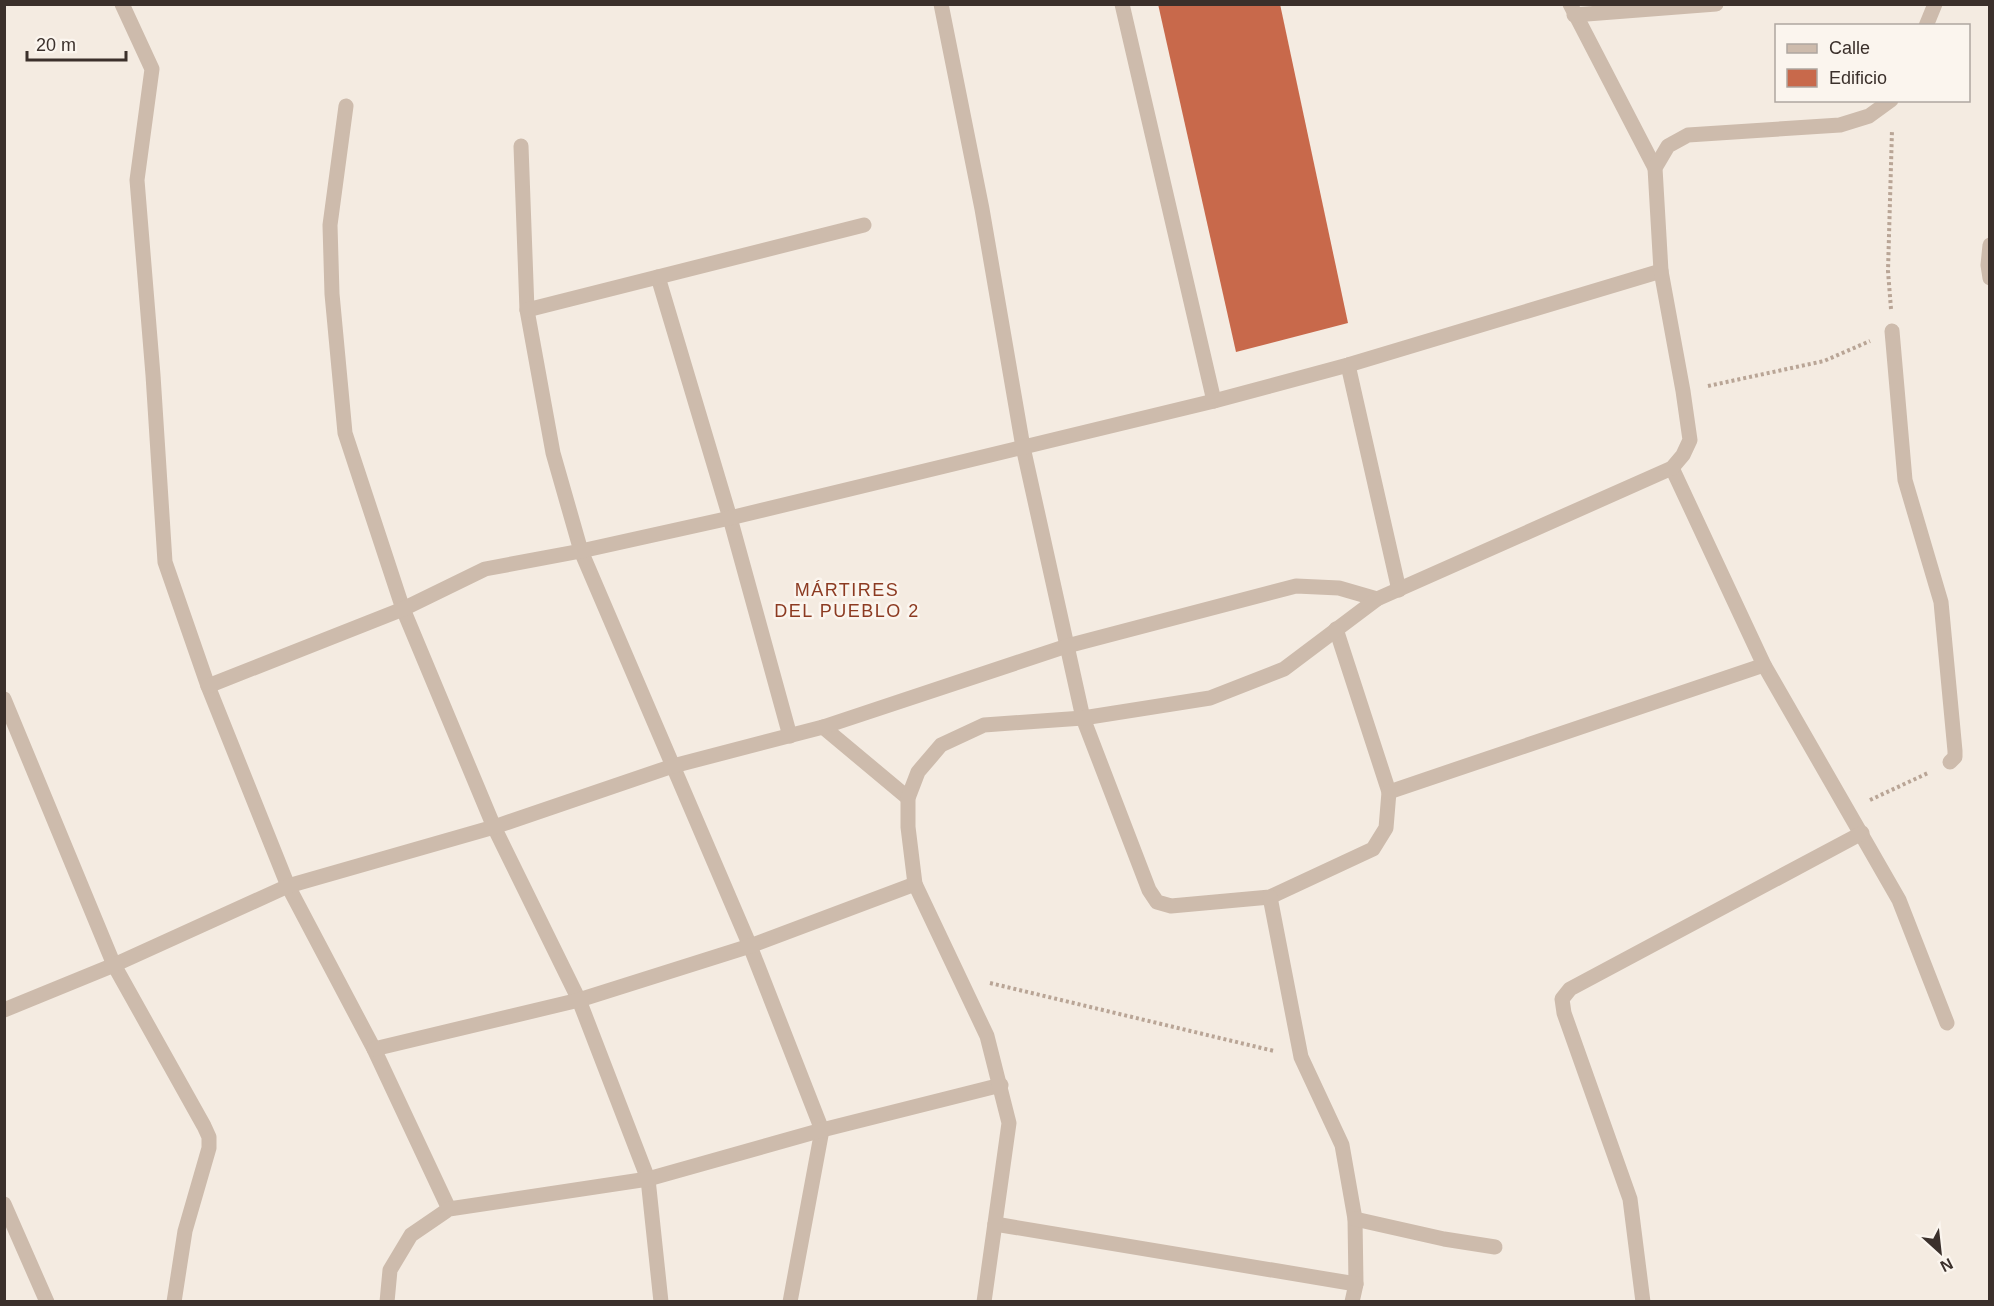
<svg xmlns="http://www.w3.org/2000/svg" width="1994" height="1306" viewBox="0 0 1994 1306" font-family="Helvetica,sans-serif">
<rect width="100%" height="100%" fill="#f4ebe1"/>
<!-- building -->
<path fill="#c8694b" d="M1158,4H1280L1348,323L1236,352Z"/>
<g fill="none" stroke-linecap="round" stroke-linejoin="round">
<!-- path -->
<g stroke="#b9a596" stroke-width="4" stroke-dasharray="3 3" stroke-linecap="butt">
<path d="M1891,309L1888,271L1892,130"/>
<path d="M1708,386L1824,361L1870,341"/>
<path d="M1870,800L1928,773"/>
<path d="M990,983L1274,1051"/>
</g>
<!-- minor -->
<g stroke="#cdbbac" stroke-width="15">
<path d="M122,4L152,69L137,180L153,375L165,562L208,686L288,886L374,1049L449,1209"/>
<path d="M941,4L982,209L1023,447L1083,718L1149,890L1157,902L1171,906L1270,897L1373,849L1386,828L1389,792L1336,629"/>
<path d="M1122,4L1214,401"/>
<path d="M1570,4L1655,168"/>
<path d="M1574,15L1716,4"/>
<path d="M346,106L330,225L332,294L345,433L403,609L494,827L579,1000L648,1179L661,1302"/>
<path d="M521,146L527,310L553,453L581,551L750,946L822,1130L790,1302"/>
<path d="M1990,245L1988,265L1990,278"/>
<path d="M658,277L730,518L790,736"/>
<path d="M527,310L864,225"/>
<path d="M1892,331L1905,480L1941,602L1955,751V757L1950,762"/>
<path d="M1348,365L1399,590"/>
<path d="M1672,468L1764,665L1899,900L1947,1023"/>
<path d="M208,686L403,609L485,569L581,551L730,518L1214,401L1348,365L1661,271"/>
<path d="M4,699L114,965L204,1126L209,1137V1148L185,1231L174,1302"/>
<path d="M823,727L908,798"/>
<path d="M1389,792L1764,665"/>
<path d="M1270,897L1301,1057L1342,1145L1355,1219L1356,1284L1352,1302"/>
<path d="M4,1010L114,965L288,886L494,827L673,766L823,727L1067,646L1296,586L1339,588L1377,599"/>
<path d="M374,1049L579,1000L750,946L915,884"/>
<path d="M4,1204L47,1302"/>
<path d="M1355,1219L1444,1239L1495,1247"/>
<path d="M995,1224L1356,1284"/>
<path d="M387,1302L390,1270L411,1235L449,1209L648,1179L822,1130L1001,1085"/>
<path d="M1643,1302L1630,1199L1564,1013L1562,999L1570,989L1862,833"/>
</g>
<!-- tertiary -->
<g stroke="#cdbbac" stroke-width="15">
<path d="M1926,26L1935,4"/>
<path d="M984,1302L1009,1123L987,1036L915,884L908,827V798L918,772L941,745L984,725L1083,718L1210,698L1284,669L1377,599L1672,468L1683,455L1690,440L1683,391L1661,271L1655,168L1668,146L1688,135L1840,125L1869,116L1891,100"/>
</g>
</g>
<g text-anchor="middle" stroke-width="5" stroke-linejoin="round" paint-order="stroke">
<!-- neighbourhood labels -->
<g font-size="18" letter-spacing="1.5" fill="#8c3b22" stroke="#fbf5ee">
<text x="847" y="596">MÁRTIRES<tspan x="847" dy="21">DEL PUEBLO 2</tspan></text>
</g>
</g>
<!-- border -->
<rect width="1994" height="1306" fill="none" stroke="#3b302b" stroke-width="12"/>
<!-- legend -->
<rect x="1775" y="24" width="195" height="78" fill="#fbf5ee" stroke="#aea6a0" stroke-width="1.5"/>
<rect x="1787" y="44" width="30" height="9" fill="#cdbbac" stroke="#aea6a0" stroke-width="1.5"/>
<text x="1829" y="54" font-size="18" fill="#3b302b">Calle</text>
<rect x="1787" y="69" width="30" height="18" fill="#c8694b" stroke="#aea6a0" stroke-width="1.5"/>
<text x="1829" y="84" font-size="18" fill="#3b302b">Edificio</text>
<!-- north arrow -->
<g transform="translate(1940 1252) rotate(153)" stroke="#fbf5ee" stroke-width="4.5" paint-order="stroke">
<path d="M0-4.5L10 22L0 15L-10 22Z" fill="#3b302b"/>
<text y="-9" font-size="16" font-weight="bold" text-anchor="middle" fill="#3b302b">N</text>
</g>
<!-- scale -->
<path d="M27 51v9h99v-9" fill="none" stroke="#3b302b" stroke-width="3"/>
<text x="36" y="51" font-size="18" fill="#3b302b" stroke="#fbf5ee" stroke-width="4.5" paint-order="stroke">20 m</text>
</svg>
